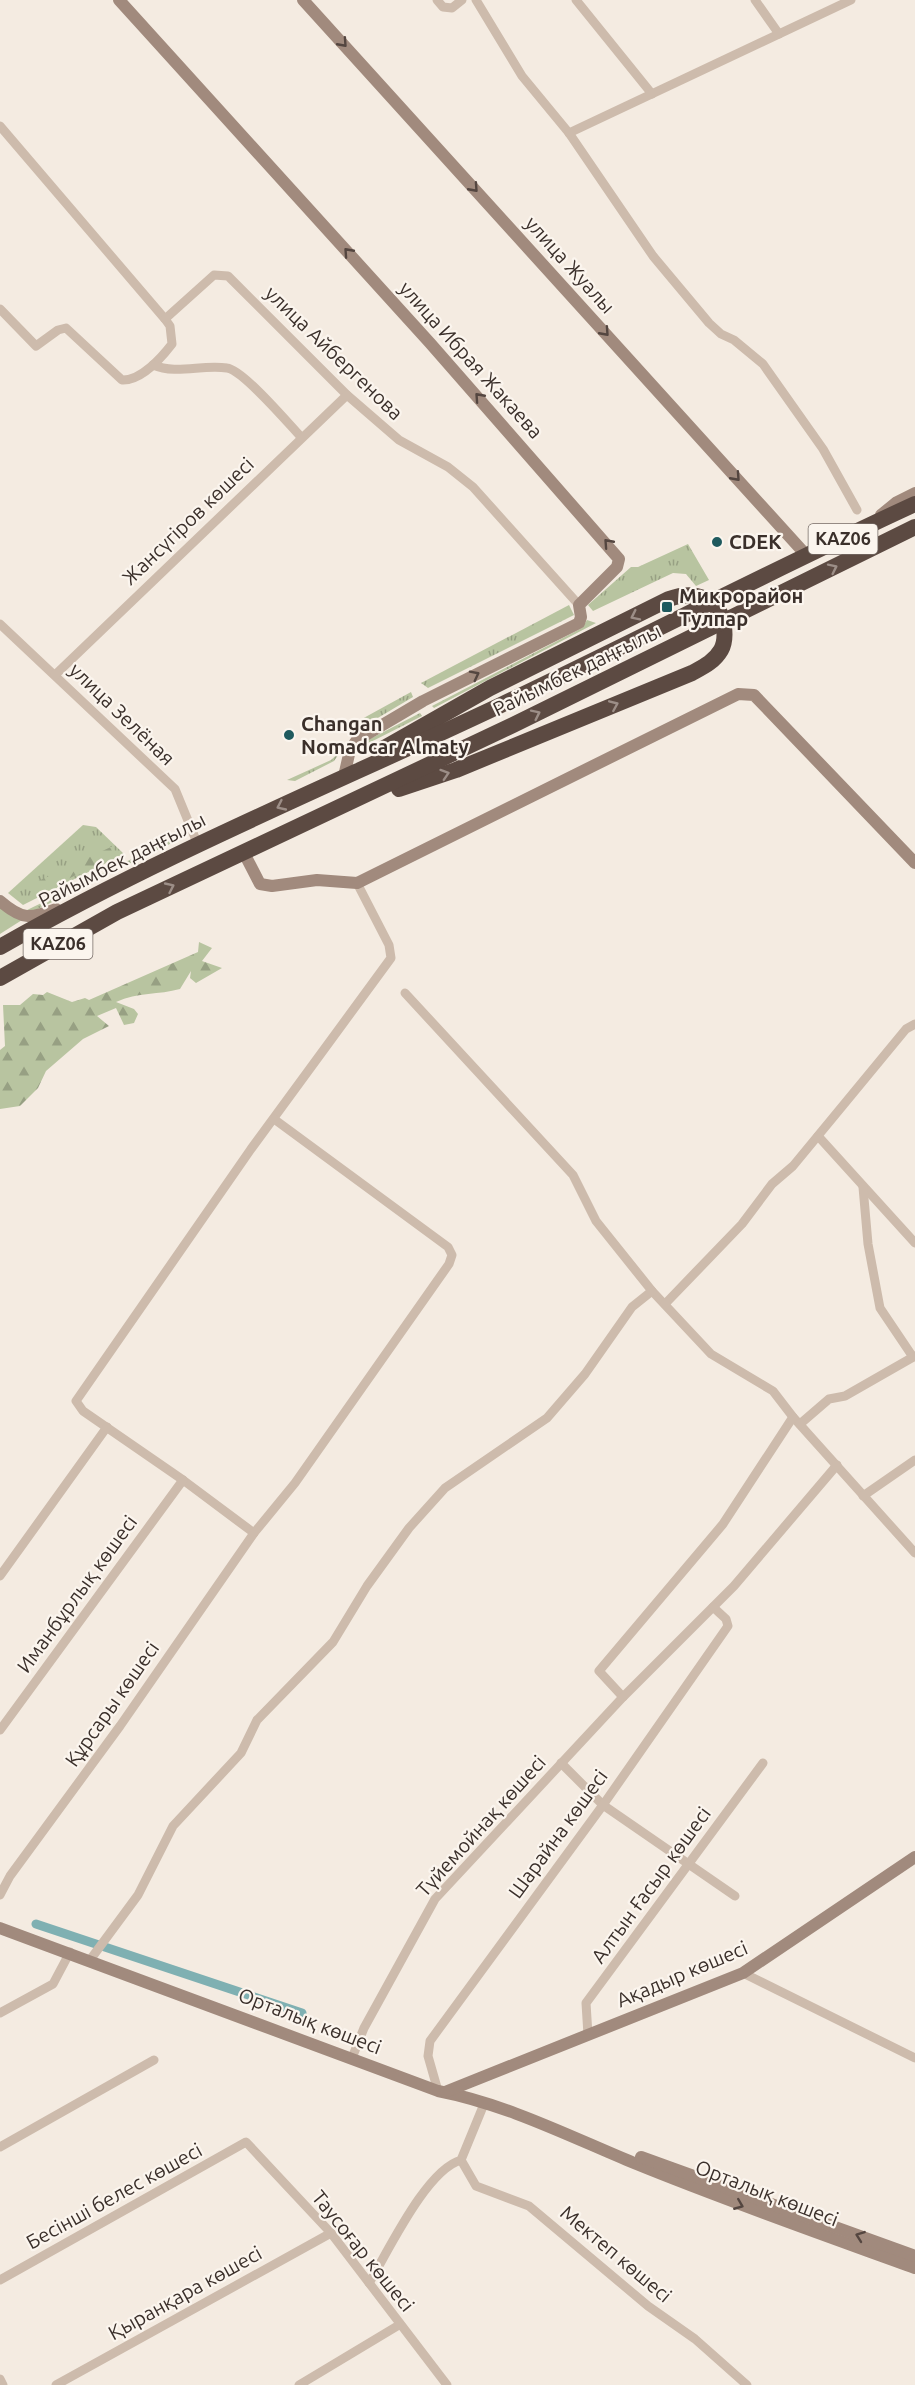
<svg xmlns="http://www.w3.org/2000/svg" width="915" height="2385" viewBox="0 0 915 2385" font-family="Ubuntu,sans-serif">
<defs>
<pattern id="grass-tufts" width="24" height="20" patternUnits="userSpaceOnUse" patternTransform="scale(1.5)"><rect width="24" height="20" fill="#b8c4a0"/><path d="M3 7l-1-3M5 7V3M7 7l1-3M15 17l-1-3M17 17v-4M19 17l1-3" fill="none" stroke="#97a083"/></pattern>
<pattern id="forest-firs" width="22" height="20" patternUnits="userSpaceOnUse" patternTransform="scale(1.5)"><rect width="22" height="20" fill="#b8c4a0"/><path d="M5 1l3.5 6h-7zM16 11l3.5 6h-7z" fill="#97a083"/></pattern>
</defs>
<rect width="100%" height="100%" fill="#f4ebe1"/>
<!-- grass -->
<g fill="url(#grass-tufts)">
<path d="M688,544L709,580L696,586L686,574L673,573L593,611L588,605L631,567H638Z"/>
<path d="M569,605L574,615L428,688L421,683Z"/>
<path d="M587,620L596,623L434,708L432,706L582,628Z"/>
<path d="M411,692L413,697L371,722L361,724L360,720Z"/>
<path d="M420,713L422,716L361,747L366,741Z"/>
<path d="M341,751L334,761L295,781L287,780L331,760Z"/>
<path d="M83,825L96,827L124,854L23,905L8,893Z"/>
<path d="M181,835L182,838L36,910L25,911Z"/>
<path d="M0,906L22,920L0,934Z"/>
</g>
<!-- forest -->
<g fill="url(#forest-firs)">
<path d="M113,846L116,855L40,893L34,891L32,884Z"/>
<path d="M199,942L212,948L202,961L222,968L196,983L190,978L191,971L180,989C159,995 138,992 116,1002L134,1009L138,1014L134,1023L124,1025L116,1008L97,1016L109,1026L83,1039L46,1071L38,1088L20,1106L0,1109V1050L5,1046L3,1005H20L33,994L43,995L47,992L72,1002L85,998L89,1000L198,952Z"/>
</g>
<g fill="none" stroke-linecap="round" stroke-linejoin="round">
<!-- canal -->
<path stroke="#7fb0b2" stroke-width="9" d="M36,1924L302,2013"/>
<!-- street -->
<g stroke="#cdbbac" stroke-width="9">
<path d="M437,0L443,7L452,8L462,0"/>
<path d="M476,0L522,76L569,133L653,256L709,323L721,334L734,340L763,364L823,449L857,510"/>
<path d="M576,0L652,94"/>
<path d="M755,0L779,34"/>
<path d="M0,126L165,319L170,326L172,344C162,357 141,381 122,380L66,328L58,330L36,346L0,309"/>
<path d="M569,133L851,0"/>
<path d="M165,319L214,275L228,276L347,395L399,440L448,467L473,487L579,605"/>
<path d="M153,365C177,375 202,364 227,368C243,370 288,423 301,437"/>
<path d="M0,624L175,789L198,845"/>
<path d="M55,675L347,395"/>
<path d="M405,993L573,1175L596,1221L652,1291L711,1354L773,1391L793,1417L915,1553"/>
<path d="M818,1136L915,1243"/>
<path d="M863,1187L868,1244L880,1308L913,1357"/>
<path d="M665,1304L742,1224L772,1184L793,1166L906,1029L915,1024"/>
<path d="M800,1424L829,1399L845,1396L915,1356"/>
<path d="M863,1496L915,1460"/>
<path d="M254,1533L183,1480L83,1411L76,1401L251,1149L391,958L389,945L357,883"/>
<path d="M0,1576L107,1427"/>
<path d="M623,1697L599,1671L723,1524L793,1417"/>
<path d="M0,1730L183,1480"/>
<path d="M561,1763L603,1805L735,1896"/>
<path d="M0,1895L10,1876L120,1726L254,1533L295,1483L449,1264L452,1255L448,1247L274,1119"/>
<path d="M90,1960L138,1895L173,1826L241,1753L257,1720L333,1642L367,1586L409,1528L445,1488L547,1418L585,1374L632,1307L652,1291"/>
<path d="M743,1973L915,2058"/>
<path d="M0,2013L53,1984L70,1952"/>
<path d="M588,2035L586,2003L763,1763"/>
<path d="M352,2058L364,2028L435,1899L623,1697L734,1586L837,1465"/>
<path d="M438,2091L428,2056L430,2041L603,1805L728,1626L726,1619L713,1607"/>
<path d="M0,2147L154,2060"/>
<path d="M461,2160L476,2186L529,2206L648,2306L695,2339L747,2385"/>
<path d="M0,2280L246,2142L331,2233L447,2385"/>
<path d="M369,2283C388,2252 426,2170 461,2160L484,2104"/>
<path d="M0,2379L3,2385"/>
<path d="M56,2385L331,2233"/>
<path d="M299,2385L399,2325"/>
</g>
<!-- secondary -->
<g stroke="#a18a7d" stroke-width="12">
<path d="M119,0L430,343L619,559L617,567L579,605L581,617L579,623L423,701L357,740L350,750L345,772"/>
<path d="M303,0L807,556"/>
<path d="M881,515L897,502L915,493"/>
<path d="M244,853L260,884L272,886L317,880L357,883L738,694L754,695L915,863"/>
<path d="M0,901C22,920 30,919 56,909"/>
<path d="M0,1928L438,2091C506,2104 571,2137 634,2163C727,2201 821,2234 915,2268"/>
<path d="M445,2092L743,1973L915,1857"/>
<path d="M641,2157L915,2256"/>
</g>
<!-- highway -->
<g stroke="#5c4a42" stroke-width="16">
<path d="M379,751L490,688L669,599C694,590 720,597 724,627C725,635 725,643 721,650C714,662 703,667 692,673L456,770L399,789"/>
<path d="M0,947C161,855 334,784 501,705C640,639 776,568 915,504"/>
<path d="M0,978L117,912L513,725L915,527"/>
</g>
</g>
<!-- one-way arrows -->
<defs><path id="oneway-chevron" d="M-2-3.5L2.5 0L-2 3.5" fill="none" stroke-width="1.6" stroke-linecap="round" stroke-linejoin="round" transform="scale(1.5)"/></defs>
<g stroke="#544640">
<use href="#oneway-chevron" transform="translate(343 43) rotate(48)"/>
<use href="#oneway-chevron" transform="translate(474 188) rotate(48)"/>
<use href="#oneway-chevron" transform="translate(348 252) rotate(-132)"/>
<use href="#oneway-chevron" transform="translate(605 332) rotate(48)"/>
<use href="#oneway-chevron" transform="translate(479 397) rotate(-132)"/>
<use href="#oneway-chevron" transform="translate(736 477) rotate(48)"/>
<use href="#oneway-chevron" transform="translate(608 543) rotate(-132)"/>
<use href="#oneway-chevron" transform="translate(475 675) rotate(-27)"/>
<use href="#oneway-chevron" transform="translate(739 2205) rotate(22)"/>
<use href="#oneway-chevron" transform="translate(860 2236) rotate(-160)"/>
</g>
<g stroke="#9c8e87">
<use href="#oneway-chevron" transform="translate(833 568) rotate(-26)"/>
<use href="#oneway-chevron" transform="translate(635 616) rotate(154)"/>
<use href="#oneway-chevron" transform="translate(614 705) rotate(-23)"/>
<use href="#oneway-chevron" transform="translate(536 714) rotate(-26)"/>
<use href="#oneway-chevron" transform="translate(445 774) rotate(-18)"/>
<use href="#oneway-chevron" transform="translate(281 806) rotate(155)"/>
<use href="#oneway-chevron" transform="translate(170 887) rotate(-25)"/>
</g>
<!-- markers -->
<g fill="#1f5a5e" stroke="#fbf5ee" stroke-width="2">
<circle cx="717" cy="542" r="6"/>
<rect x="661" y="601" width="12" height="12" rx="3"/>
<circle cx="289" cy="735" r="6"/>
</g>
<g text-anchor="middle" stroke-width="4.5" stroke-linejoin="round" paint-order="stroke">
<!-- shield labels -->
<g fill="#fbf5ee" stroke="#756b66" stroke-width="1.5">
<rect x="808.5" y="524" width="69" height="30" rx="4.5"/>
<rect x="23.5" y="929" width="69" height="30" rx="4.5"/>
</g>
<g font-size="18" font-weight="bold" fill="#3b302b">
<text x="843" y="545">KАZ06</text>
<text x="58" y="950">KАZ06</text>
</g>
<!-- street labels -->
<g font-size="20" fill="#3b302b" stroke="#fbf5ee">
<text transform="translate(570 265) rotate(48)" y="7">улица Жуалы</text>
<text transform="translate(334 353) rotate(44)" y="7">улица Айбергенова</text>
<text transform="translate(471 360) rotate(48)" y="7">улица Ибрая Жакаева</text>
<text transform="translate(188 521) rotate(-44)" y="7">Жансүгіров көшесі</text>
<text transform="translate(577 670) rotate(-26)" y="7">Райымбек даңғылы</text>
<text transform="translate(122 714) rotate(44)" y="7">улица Зелёная</text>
<text transform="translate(122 860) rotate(-27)" y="7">Райымбек даңғылы</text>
<text transform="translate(77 1594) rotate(-54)" y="7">Иманбұрлық көшесі</text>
<text transform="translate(112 1704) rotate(-55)" y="7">Құрсары көшесі</text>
<text transform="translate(481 1826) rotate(-48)" y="7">Түйемойнақ көшесі</text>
<text transform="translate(558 1834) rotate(-54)" y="7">Шарайна көшесі</text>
<text transform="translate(651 1885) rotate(-54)" y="7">Алтын Ғасыр көшесі</text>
<text transform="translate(682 1974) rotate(-23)" y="7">Ақадыр көшесі</text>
<text transform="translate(310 2021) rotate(21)" y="7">Орталық көшесі</text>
<text transform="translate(767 2193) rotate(21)" y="7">Орталық көшесі</text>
<text transform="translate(114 2196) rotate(-29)" y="7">Бесінші белес көшесі</text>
<text transform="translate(363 2251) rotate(51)" y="7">Тауcоғар көшесі</text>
<text transform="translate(616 2254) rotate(40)" y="7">Мектеп көшесі</text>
<text transform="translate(185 2293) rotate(-29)" y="7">Қыранқара көшесі</text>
</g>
<!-- poi labels -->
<g font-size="20" font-weight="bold" fill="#3b302b" stroke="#fbf5ee" text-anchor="start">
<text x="729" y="549">CDEK</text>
<text x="679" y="603">Микрорайон<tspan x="679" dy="23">Тулпар</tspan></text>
<text x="301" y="731">Changan<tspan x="301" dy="23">Nomadcar Almaty</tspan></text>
</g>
</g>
</svg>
